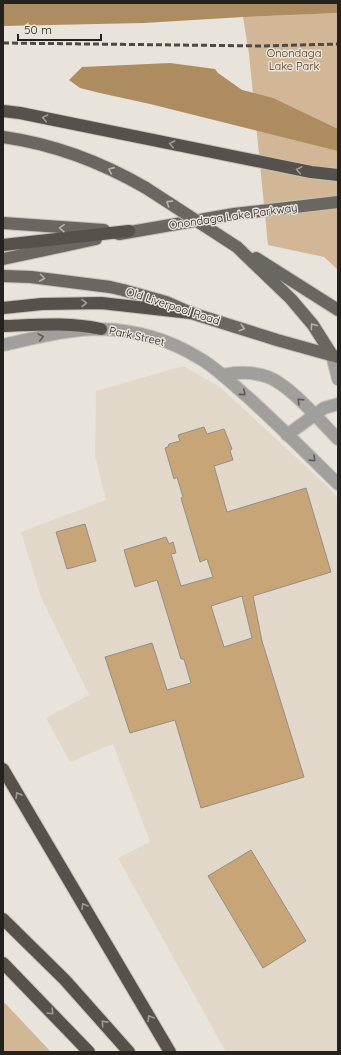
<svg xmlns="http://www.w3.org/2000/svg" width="341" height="1055" viewBox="0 0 341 1055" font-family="Quicksand,sans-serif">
<rect width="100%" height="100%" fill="#e8e3db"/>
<!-- built -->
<path fill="#e2d8ca" d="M183,366L220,387L326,485L338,498V1052H226L118,858L150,842L113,744L70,762L46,718L89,695L41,597L21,532L106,500L95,456L96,391Z"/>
<!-- green -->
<g fill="#d1b795">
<path d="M338,13V270L324,257L268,245L249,54L243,17Z"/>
<path d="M3,1001L51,1052H3Z"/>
</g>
<!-- water -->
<g fill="#ad8c5f">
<path d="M3,3H338V13L243,17L144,23L3,26Z"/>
<path d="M170,63L215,69L218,73L242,90L273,98L338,129V151L150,104L100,93L80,88L69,80L82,67Z"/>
</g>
<!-- building -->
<g fill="#c7a577" stroke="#938e87" fill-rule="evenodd">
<path d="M204,427L207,434L224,429L232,449L230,451L233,460L214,466L227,512L306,488L331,572L253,596L262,641L304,777L201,808L175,720L130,733L105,657L152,643L167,690L191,683L184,659H181L157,580L135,587L124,550L166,537L169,544L173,542L176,553L171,554L181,586L213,577L207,559L200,562L181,498L183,497L177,477L174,479L165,448L168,447L169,444L180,441L178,435ZM242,596L252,638L224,647L211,606Z"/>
<path d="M85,524L96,561L67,569L56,532Z"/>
<path d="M251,850L306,941L263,968L208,876Z"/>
</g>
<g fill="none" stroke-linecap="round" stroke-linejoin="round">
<defs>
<g id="minor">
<path d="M3,345C35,338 68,329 101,329C136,330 170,340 199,358C215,367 228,380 242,392C275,421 306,453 338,484"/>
<path d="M332,355L338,379"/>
<path d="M222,375C237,372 254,372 268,377C290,385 321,422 338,439"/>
<path d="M287,435L324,408L338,404"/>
</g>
<g id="major">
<path d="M3,137C53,144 103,163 146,188"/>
<path d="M3,223L104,230"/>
<path d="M119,234L234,214L338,202"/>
<path d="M237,247L291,299L313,325L332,355"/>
<path d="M256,258L338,310"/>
<path d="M3,259L96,239"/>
<path d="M3,276L31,277L110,287L123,290L166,302L191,313L277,340L338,357"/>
</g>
<g id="highway">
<path d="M3,111L20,113L311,172L338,175"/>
<path d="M3,245L129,231"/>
<path d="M3,308L42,304L101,303L191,313"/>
<path d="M3,326C36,325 68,322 101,329"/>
<path d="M3,769L170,1052"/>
<path d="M3,919L65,980L129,1052"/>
<path d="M3,963L89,1052"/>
</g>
</defs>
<!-- minor casing -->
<use href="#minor" stroke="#c5c0b9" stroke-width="14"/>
<!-- major casing -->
<use href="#major" stroke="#c5c0b9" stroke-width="14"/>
<!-- highway casing -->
<use href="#highway" stroke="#c5c0b9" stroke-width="14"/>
<!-- minor -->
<use href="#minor" stroke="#a19f9c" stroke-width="12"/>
<!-- major -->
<use href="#major" stroke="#6a6660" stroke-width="12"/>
<!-- highway -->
<use href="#highway" stroke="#56524b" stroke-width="12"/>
<!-- rail -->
<path stroke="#4d4a46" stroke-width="3" stroke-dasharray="6 3" stroke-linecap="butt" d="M3,43L264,46L338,44"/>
<defs>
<path id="major-bridge" d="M146,188L237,247"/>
</defs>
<!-- major-bridge casing -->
<use href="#major-bridge" stroke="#c5c0b9" stroke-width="14" stroke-linecap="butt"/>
<!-- major-bridge -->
<use href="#major-bridge" stroke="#6a6660" stroke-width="12"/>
</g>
<!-- one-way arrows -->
<defs><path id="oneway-chevron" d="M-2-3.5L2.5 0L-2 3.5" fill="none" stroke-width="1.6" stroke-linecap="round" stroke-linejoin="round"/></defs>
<g stroke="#9f9a93">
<use href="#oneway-chevron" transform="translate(45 118) rotate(-168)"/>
<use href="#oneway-chevron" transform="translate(172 144) rotate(-168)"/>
<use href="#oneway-chevron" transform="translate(299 170) rotate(-169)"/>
<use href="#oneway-chevron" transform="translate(84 303)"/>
<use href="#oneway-chevron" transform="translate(18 795) rotate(-121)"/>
<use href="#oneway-chevron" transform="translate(84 906) rotate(-121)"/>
<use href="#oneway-chevron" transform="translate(51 1012) rotate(46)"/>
<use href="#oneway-chevron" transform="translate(150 1018) rotate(-121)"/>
<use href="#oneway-chevron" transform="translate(104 1023) rotate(-132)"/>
</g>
<g stroke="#b6b1aa">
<use href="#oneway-chevron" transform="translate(111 170) rotate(-156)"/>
<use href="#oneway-chevron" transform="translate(169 203) rotate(-147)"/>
<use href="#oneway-chevron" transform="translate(62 228) rotate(-176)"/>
<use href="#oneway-chevron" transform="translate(42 278) rotate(7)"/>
<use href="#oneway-chevron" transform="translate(313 326) rotate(-126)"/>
<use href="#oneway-chevron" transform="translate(242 328) rotate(17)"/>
</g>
<g stroke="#5c5a57">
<use href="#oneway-chevron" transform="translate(41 337) rotate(-13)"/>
<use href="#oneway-chevron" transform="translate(243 393) rotate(41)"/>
<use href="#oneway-chevron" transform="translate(300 401) rotate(-136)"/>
<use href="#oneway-chevron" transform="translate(313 459) rotate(44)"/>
</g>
<g text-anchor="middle" stroke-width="3" stroke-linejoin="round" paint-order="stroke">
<!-- park labels -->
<g font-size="11" fill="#533a16" stroke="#e8e3db">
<text x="294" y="57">Onondaga<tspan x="294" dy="13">Lake Park</tspan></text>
</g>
<!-- street labels -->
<g font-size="11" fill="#24221f" stroke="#e8e3db">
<text transform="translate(233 216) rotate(-8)" y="4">Onondaga Lake Parkway</text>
<text transform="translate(173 306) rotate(18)" y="4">Old Liverpool Road</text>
<text transform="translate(137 336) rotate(12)" y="4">Park Street</text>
</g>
</g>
<!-- border -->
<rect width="341" height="1055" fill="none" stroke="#24221f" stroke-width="8"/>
<!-- scale -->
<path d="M18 34v6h83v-6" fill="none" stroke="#24221f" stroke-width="2"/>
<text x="24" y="34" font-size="12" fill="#24221f" stroke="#e8e3db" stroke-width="3" paint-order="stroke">50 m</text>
</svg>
